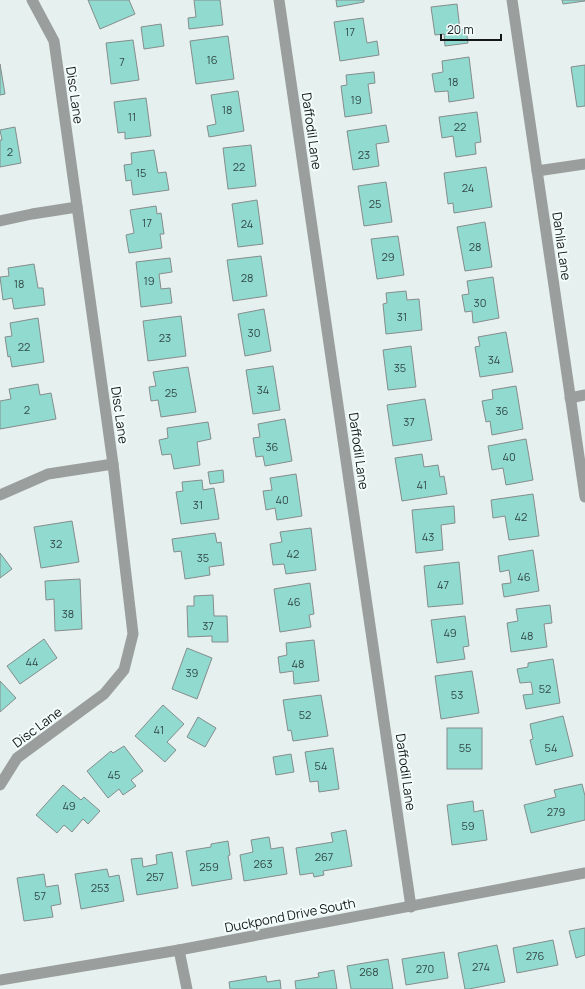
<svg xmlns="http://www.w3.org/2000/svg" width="585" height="989" viewBox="0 0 585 989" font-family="Manrope,sans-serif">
<rect width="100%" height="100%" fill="#e6f0ee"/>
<!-- building -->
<g fill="#90dad0" stroke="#858d8c">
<path d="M88,0H129L135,14L100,29Z"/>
<path d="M194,0H220L223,25L189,29L188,18L196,17Z"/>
<path d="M336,0H364V2L337,7Z"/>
<path d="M562,0H585V1L563,4Z"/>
<path d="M457,4L460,30L466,29L468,43L445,46L444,34L435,35L431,7Z"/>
<path d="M363,18L367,43L377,41L379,55L340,61L334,22Z"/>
<path d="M161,24L164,46L144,49L141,27Z"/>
<path d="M228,36L234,79L196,84L190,41Z"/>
<path d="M133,40L139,80L111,84L106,43Z"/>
<path d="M469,57L474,98L449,102L448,91L435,92L432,74L443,72L442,61Z"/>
<path d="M0,64L5,94L0,95Z"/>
<path d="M585,65V106L577,107L571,67Z"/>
<path d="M374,72L375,83L368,84L372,113L345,117L341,86L347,85L346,75Z"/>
<path d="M238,91L244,131L209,137L207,126L216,124L211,95Z"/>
<path d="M146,98L151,136L125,139V132L118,133L114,102Z"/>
<path d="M477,112L481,142L475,143L476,154L456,157L453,136L442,138L439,117Z"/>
<path d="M386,125L389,142L376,144L379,166L353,170L347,131Z"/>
<path d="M15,127L21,163L0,167V140H2L0,130Z"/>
<path d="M251,145L256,186L228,189L223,148Z"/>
<path d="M154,150L158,173L166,172L169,190L133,195L131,180L126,181L124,165L132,164L131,153Z"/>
<path d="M486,167L492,207L454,213L453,203L448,204L444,173Z"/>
<path d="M386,182L392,222L364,226L358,186Z"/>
<path d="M257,200L263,244L238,247L232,204Z"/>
<path d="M156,206L157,214L161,213L164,234H160L162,248L129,253L126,235L134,233L130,210Z"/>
<path d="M485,222L492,267L465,271L457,227Z"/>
<path d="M398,236L404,275L377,279L371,239Z"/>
<path d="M261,256L267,296L233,301L227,260Z"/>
<path d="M170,258L172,272L159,274L161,289L170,288L172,303L141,307L136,262Z"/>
<path d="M34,264L38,288H43L45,305L14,309L12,298L3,300L0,277L9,276L8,268Z"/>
<path d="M493,277L499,318L473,323L472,311L465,312L462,295L469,294L467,281Z"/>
<path d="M406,291L407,300L419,299L422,330L386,334L383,304L387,303L386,293Z"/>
<path d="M264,309L271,351L245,356L238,314Z"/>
<path d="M181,316L186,356L148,361L143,321Z"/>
<path d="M38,318L44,362L12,367L10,356L8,357L5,337L12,336L10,323Z"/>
<path d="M506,332L513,372L480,377L475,347L480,346L478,337Z"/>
<path d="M411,346L416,387L388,390L383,350Z"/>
<path d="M273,366L280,410L253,414L246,370Z"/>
<path d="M188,367L196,412L161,417L158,400L151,401L149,387L156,386L153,372Z"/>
<path d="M38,384L40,395L51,393L56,419L0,429V401L11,399L9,389Z"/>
<path d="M516,386L523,429L492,435L490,421L486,422L482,401L493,399L492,390Z"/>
<path d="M425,399L432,440L393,446L387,405Z"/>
<path d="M285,419L292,461L265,466L263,456L256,457L253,438L260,437L258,424Z"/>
<path d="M208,422L211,439L197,442L200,465L174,469L171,454L162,455L159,440L168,438L167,428Z"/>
<path d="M526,439L533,480L506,485L503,468L492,470L488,446Z"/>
<path d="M422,454L424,467L438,465L440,477L444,476L447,494L402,501L395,458Z"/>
<path d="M223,470L224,482L210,484L208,472Z"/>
<path d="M296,474L302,516L277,520L275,508L266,510L263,491L272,490L270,478Z"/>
<path d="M202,480L203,490L214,488L219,519L181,524L176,492L183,491L182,482Z"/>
<path d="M533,494L539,536L509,540L505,516L493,518L491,500Z"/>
<path d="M454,506L455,523L441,525L443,550L416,553L412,510Z"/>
<path d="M72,521L79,562L41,568L34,527Z"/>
<path d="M311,528L316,570L286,574L284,564L273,565L270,544L282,542L280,532Z"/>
<path d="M215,533L217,543L221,542L224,565L209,567L210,575L185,579L181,551L174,552L172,539Z"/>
<path d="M533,550L539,591L504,597L502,584L511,583L509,570L500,572L498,556Z"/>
<path d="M0,553L12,569L0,578Z"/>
<path d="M459,562L463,604L428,607L424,566Z"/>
<path d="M80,579L82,629L55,631L54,599L46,600L45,581Z"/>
<path d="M310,583L314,614L309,615L311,627L280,632L274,589Z"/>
<path d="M213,595L214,616H227L228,642H212V636L188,637L187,606H194V596Z"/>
<path d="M550,605L552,623L544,624L547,647L511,652L507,623L518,621L516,609Z"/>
<path d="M465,616L469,646L463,647L465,659L437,663L431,620Z"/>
<path d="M44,639L57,658L20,684L7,666Z"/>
<path d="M314,640L319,681L294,684L293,671L280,673L278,657L287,655L286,643Z"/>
<path d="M187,648L212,658L197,699L172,689Z"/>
<path d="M553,659L560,703L526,709L523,695L533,694L531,682L520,683L517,669L528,667V663Z"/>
<path d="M472,671L479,713L441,719L435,676Z"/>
<path d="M0,681L16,698L0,712Z"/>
<path d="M321,695L328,736L293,741L291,730L288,731L283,700Z"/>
<path d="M163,705L184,724L167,742L176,750L165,762L135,736Z"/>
<path d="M563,716L573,756L536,765L530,740L533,739L530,724Z"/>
<path d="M198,717L216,728L205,747L187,737Z"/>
<rect x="447" y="728" width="35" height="41"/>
<path d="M124,746L143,771L131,780L136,786L123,795L119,789L108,798L87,771L111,751L113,753Z"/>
<path d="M333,748L339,789L319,792L318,781L310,782L305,752Z"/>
<path d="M291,754L294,772L276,775L273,757Z"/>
<path d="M582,784L585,796V820L531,833L524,805L556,797L554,790Z"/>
<path d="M63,785L81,800L84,797L100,811L88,824L83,819L72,832L64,825L57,833L36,815Z"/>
<path d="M473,801L474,812L483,810L487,840L452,845L447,805Z"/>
<path d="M346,830L352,866L323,871L324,875L314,877L313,873L300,875L296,848L333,842L331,833Z"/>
<path d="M269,837L271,849L283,847L287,874L244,881L240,855L253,852L251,840Z"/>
<path d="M228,841L230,855L228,856L232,879L192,886L186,851L211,847V844Z"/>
<path d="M172,852L178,888L137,895L131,859L142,858L143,867L157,864L156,855Z"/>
<path d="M107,869L109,877L119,875L124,901L81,909L75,874Z"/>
<path d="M44,874L46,887L58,885L61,904L51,906L53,917L24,921L17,878Z"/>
<path d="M585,928V955L576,958L569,931Z"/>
<path d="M553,940L558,965L517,973L513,948Z"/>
<path d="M497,945L505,982L469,989H465L458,953Z"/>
<path d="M444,952L448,978L406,985L402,959Z"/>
<path d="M388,959L393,989H351L347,966Z"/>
<path d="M334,970L337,989H296L295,981L319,977L318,973Z"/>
<path d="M266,976L267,982L280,980L281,989H230L229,982Z"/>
</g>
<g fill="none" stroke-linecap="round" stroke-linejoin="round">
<!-- minor -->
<g stroke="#9a9e9d" stroke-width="11">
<path d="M279,0L411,907"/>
<path d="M512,0L585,497"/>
<path d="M537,171L585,164"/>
<path d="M0,221L32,214L77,207"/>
<path d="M570,398L585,395"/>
<path d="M0,495L48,474L113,464"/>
<path d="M0,785L17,758L104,694L124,670L133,634L113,464L54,41L32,0"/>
<path d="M179,950L187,989"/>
<path d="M0,980L179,950L585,873"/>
</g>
</g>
<g text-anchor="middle" stroke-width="4" stroke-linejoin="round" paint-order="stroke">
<!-- number labels -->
<g font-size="11" fill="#334845">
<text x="350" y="36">17</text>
<text x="212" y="64">16</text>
<text x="122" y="66">7</text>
<text x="453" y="86">18</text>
<text x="356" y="104">19</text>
<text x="227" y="114">18</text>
<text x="132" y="121">11</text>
<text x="460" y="131">22</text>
<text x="10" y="156">2</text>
<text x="364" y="159">23</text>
<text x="239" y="171">22</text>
<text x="141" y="177">15</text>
<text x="468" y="192">24</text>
<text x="375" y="208">25</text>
<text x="147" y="227">17</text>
<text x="247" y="228">24</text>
<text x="475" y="251">28</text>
<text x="388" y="261">29</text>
<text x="247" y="282">28</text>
<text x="149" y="285">19</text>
<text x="19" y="288">18</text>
<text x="480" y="307">30</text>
<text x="402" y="321">31</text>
<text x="254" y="337">30</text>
<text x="165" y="342">23</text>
<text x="24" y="351">22</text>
<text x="494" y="364">34</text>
<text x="400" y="372">35</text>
<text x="263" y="394">34</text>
<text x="171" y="397">25</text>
<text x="27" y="414">2</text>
<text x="502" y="415">36</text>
<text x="409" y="426">37</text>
<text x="272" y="451">36</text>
<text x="509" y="461">40</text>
<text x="422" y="489">41</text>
<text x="282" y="504">40</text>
<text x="198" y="509">31</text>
<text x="521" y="521">42</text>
<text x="428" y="541">43</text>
<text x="56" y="548">32</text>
<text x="293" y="558">42</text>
<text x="203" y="562">35</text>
<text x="524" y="581">46</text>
<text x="443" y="589">47</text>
<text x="294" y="606">46</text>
<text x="68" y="618">38</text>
<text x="208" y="630">37</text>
<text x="450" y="637">49</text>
<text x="527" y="640">48</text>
<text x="32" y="666">44</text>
<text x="298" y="668">48</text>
<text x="192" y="677">39</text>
<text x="545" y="693">52</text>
<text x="457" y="699">53</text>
<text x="305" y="719">52</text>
<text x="159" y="734">41</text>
<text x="465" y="752">55</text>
<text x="551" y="752">54</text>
<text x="321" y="770">54</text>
<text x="114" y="779">45</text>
<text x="69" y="810">49</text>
<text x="556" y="816">279</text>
<text x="468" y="830">59</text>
<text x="324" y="861">267</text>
<text x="263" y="868">263</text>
<text x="209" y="871">259</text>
<text x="155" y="881">257</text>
<text x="100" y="892">253</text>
<text x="40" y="900">57</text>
<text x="535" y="960">276</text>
<text x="481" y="971">274</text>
<text x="425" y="973">270</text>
<text x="369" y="976">268</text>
</g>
<!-- street labels -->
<g font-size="13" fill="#141717" stroke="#f3fdfc">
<text transform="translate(75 95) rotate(82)" y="5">Disc Lane</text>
<text transform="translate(312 131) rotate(82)" y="5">Daffodil Lane</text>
<text transform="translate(562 246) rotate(82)" y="5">Dahlia Lane</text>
<text transform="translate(120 415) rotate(82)" y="5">Disc Lane</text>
<text transform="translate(359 451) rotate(82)" y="5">Daffodil Lane</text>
<text transform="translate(37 727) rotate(-37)" y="5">Disc Lane</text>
<text transform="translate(406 772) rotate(82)" y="5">Daffodil Lane</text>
<text transform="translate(290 915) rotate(-11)" y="5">Duckpond Drive South</text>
</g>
</g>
<!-- scale -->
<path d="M441 34v6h60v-6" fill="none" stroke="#141717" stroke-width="2"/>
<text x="447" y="34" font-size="12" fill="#141717" stroke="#f3fdfc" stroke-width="3" paint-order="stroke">20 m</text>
</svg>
